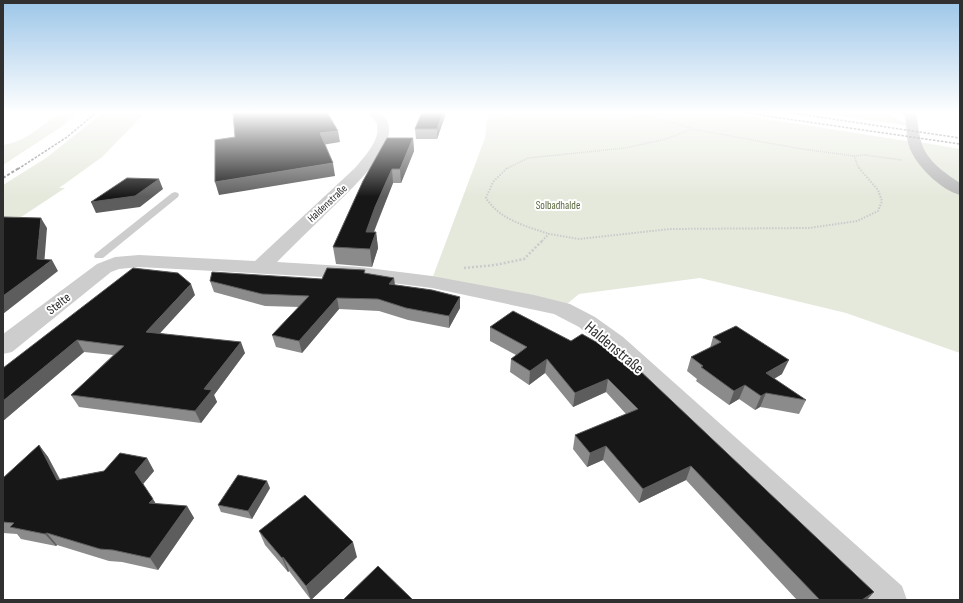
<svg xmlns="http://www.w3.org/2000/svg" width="963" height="603" viewBox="0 0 963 603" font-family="'Sofia Sans Condensed',sans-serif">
<rect width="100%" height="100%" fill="#fff"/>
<!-- green -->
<g fill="#e5e9dc">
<path d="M60,112H79L61,127L3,165V145C25,142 43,125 60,112Z"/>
<path d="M104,112H146L102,157L59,188H65L3,229V185L46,158Z"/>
<path d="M488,112H722L913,142L960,192V353L846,313L700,278L579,294L561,309L432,279L485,138Z"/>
<path d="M811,112H890L893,117L911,126Z"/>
<path d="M919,142L960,149V187L928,163Z"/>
</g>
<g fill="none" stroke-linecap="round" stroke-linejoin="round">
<!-- path-far2 -->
<g stroke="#cacaca" stroke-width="1.5" stroke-dasharray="1 1" stroke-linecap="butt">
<path d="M609,112L664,120L691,128"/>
<path d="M854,156L859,169"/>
<path d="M506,169L528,158L625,148L666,139L692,129L802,149L854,156L865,155L902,160"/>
</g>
<!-- path-far1 -->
<g stroke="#cacaca" stroke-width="2" stroke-dasharray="1.5 1.5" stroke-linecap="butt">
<path d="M507,168L493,182L486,198C500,220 526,226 549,234"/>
<path d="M542,241L549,234L579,239L670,229L809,228L857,221L878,211L882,201L878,190L859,168"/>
</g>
<!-- path -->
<path stroke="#cacaca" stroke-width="2.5" stroke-dasharray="2 2" stroke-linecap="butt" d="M464,268L495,265L524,259L543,240"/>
<!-- lane -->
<path fill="#cdcdcd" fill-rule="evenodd" d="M175,192L178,193L179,195L178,197L103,258H95L94,256L95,254L172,193Z"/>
<!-- street -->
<path fill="#cdcdcd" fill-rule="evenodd" d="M367,112C376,112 382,111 387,121C401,148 340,199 323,217C307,232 292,247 277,262L360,267L432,276L534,295L570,304L595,317L623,337L902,586L907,600H860L605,349L579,327L554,314L432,288L360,279L139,267L119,269L111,272L12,352L3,354V334L97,264L115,257L139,255L255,261L355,168C364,157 381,140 377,124C375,119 370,116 367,112Z"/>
<!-- secondary -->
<path fill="#bababa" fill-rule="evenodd" d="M903,112H915C918,120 918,128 920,137C924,159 942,171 960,183V195C941,190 915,165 909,146C905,135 908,123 903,112Z"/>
<!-- rail-far1 -->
<g stroke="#858585" stroke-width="1.5" stroke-dasharray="2.5 1.5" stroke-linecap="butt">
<path d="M739,112L960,144"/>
<path d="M785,112L960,138"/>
<path d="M18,169L67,137L97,112"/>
</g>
<!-- rail -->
<path stroke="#858585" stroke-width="2" stroke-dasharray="3 2" stroke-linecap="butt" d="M3,178L19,168"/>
</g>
<!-- wall -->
<g fill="#8b8b8b">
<path d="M445,116L437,139H416L415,129Z"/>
<path d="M413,138L414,151L401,183H393L374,232H376L378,248L372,267L336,264L333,247Z"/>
<path d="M365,270V273L394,278L395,285L460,308L449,328L408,320L379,311L339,309L302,353L276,347L272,335L299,307L265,306L214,292L210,281L322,279Z"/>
<path d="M195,295L160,333L245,353L214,395L217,402L201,423L79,407L71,395L113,355L84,352L3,421V368Z"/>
<path d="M490,327L571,341L867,600H797L686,480L639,503L603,460L587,467L573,449L575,435L626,414L606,392L573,407L545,373L529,385L510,372L511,359L516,355L490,341Z"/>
<path d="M713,337L782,374L774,379L806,400L799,414L760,407L755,410L739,399L729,405L696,381L697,379L687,371L691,357L710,348Z"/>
<path d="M39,445L48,457L60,479L104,471L147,458L154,471L143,484L156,504L187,506L194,518L158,570L122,562L109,561L57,545L56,546L21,539L17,534L3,533V478Z"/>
<path d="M270,488L252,519L221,512L218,505Z"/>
<path d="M259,531L357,557L311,600L289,571L288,572L265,545Z"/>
</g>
<!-- shaded-wall -->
<g fill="#5d5d5d">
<path d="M443,112H445V116L437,139V129Z"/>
<path d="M338,131L340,142L322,145L320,133Z"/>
<path d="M413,138L414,151L401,183L400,169Z"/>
<path d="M333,163L335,176L219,195L215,182Z"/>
<path d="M392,169L393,183L377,223L368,248L366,232L375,207Z"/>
<path d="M159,179L163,189L140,207L96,213L91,202Z"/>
<path d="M41,218L47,228L44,266L52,260L58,271L3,314V296L37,259Z"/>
<path d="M376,232L378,248L372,267L370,249Z"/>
<path d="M394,278L395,289L389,284Z"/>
<path d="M191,284L195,295L151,343L146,332Z"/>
<path d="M460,297V308L449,328V316Z"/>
<path d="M337,298L339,309L302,353L299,341Z"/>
<path d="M77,340L84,352L3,421V401Z"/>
<path d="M241,342L245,353L214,395L217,402L201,423L195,411L204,389Z"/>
<path d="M547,359L545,373L529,385L530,371Z"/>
<path d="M789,360L782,374L760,387L766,373Z"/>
<path d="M608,379L606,392L573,407L575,393Z"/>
<path d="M745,385L739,399L729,405L734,391Z"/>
<path d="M766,393L760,407L755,410L761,396Z"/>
<path d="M39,445L48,457L66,492L57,480Z"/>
<path d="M606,446L603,460L587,467L590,453Z"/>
<path d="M147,458L154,471L143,484L135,472Z"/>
<path d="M691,466L686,480L639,503L643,489Z"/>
<path d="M267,481L270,488L252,519L248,511Z"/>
<path d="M153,499L160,511L149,503Z"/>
<path d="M187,506L194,518L158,570L150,558Z"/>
<path d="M47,533L57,545L56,546L45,534Z"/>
<path d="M353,542L357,557L311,600L306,586Z"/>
<path d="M283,557L289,571L288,572L282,558Z"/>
<path d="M874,592L867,600H862Z"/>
</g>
<!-- building -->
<g fill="#171717" stroke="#5d5d5d">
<path d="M247,112H327L338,131L320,133L333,163L215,182V140L235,137L233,113Z"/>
<path d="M422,112H443L437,129H415Z"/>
<path d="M387,138H413L400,169H392L375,207L366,232H376L370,249L333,247L363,181Z"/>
<path d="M127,178L159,179L135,196L91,202Z"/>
<path d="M3,217L41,218L37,259L52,260L3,296Z"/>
<path d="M133,268L178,273L191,284L146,332L241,342L204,389L212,390L195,411L71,395L124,346L77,340L3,401V368Z"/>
<path d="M327,268L365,270L364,273L394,278L389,284L432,290L460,297L449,316L406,308L378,299L337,298L299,341L272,335L309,296L262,294L210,281L212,272L322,279Z"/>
<path d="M513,311L571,341L582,334L614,352L618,350L874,592L862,600H820L691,466L643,489L606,446L590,453L575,435L638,409L608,379L575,393L547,359L530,371L511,359L527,347L490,327Z"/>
<path d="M736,326L789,360L766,373L806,400L766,393L761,396L745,385L734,391L701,367L703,366L691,357L721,342L713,337Z"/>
<path d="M39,445L57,480L104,471L120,453L147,458L135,472L153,499L149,503L187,506L150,558L113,550L100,549L47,533L45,534L10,527L14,523L3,522V478Z"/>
<path d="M238,475L267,481L248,511L218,505Z"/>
<path d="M305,495L353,542L306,586L283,557L282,558L259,531Z"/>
<path d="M378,566L413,600H343Z"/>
</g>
<!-- sky -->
<linearGradient id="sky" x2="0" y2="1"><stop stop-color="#9cc6e8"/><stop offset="0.57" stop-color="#fff"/><stop offset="1" stop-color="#fff" stop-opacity="0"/></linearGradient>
<rect width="963" height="197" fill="url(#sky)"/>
<g text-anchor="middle" stroke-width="4" stroke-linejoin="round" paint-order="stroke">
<!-- far-street labels -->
<g font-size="11" fill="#303030" stroke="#fff">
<text transform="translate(327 203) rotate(-43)" y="4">Haldenstraße</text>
</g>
<!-- far-park labels -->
<g font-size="11" fill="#5a6940" stroke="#fff">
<text x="558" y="209">Solbadhalde</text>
</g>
<!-- street labels -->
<g font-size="13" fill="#303030" stroke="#fff">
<text transform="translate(58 303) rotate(-38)" y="5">Stelte</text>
</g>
<!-- near-street labels -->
<g font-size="16" fill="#303030" stroke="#fff">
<text transform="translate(615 347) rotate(40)" y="6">Haldenstraße</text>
</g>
</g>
<!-- border -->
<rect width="963" height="603" fill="none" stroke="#303030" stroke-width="8"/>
</svg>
